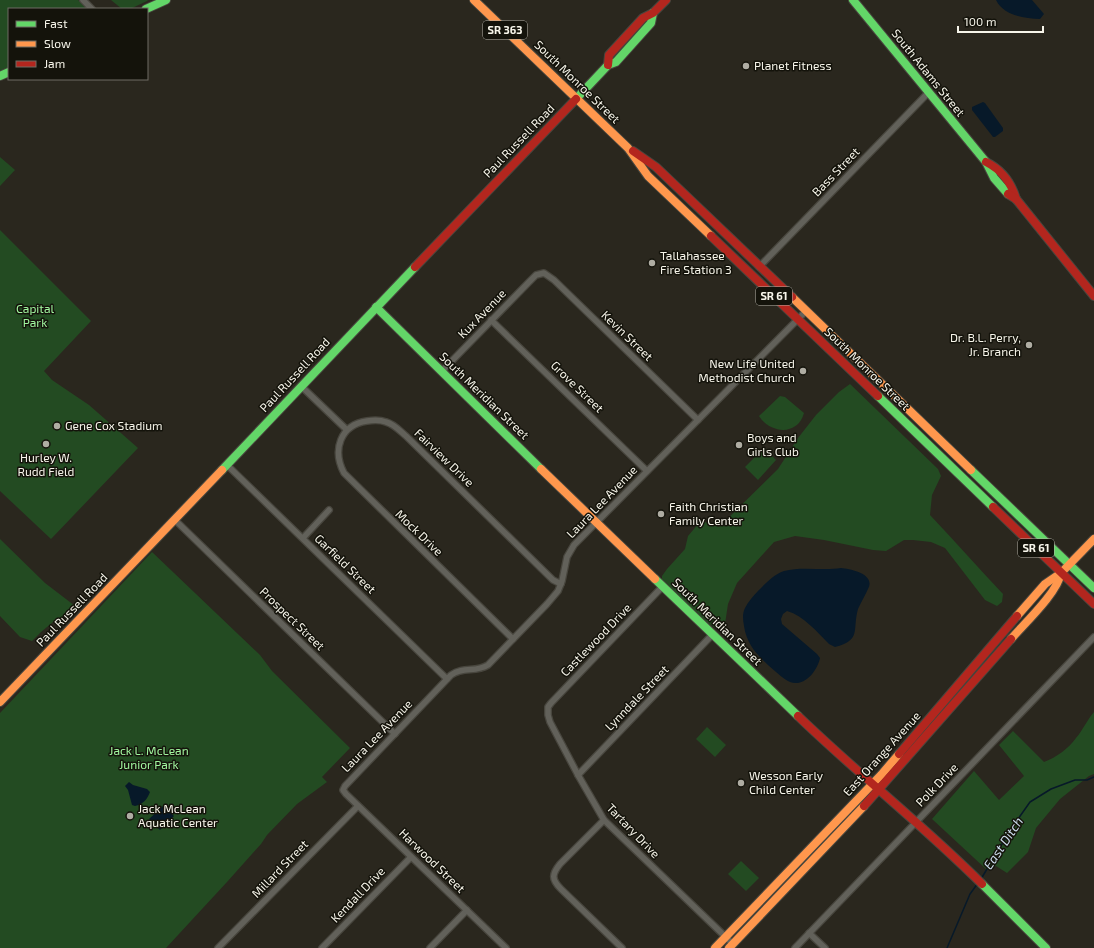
<svg xmlns="http://www.w3.org/2000/svg" width="1094" height="948" viewBox="0 0 1094 948" font-family="'Exo 2',sans-serif">
<rect width="100%" height="100%" fill="#2a271e"/>
<!-- green -->
<g fill="#234b22">
<path d="M0,0H78L88,9H9V67L0,72Z"/>
<path d="M111,0H148L147,1L130,9H122Z"/>
<path d="M0,157L15,170L0,186Z"/>
<path d="M0,230L91,321L44,371L52,380L89,405L138,448L51,539L0,491Z"/>
<path d="M850,384L938,469L941,476L932,495L930,515C955,541 978,568 1003,594L1002,602L997,606L985,600L945,548L931,542L913,540H904L886,551L873,550L824,540L795,536L774,542L737,583L728,604L725,624L718,630L707,622L662,582V576L667,569L685,549L688,536L699,523L705,522L719,527L778,469L798,438L816,415L839,392Z"/>
<path d="M780,396L785,397L804,413C798,436 770,434 759,416Z"/>
<path d="M764,448L776,460L758,480L745,467Z"/>
<path d="M0,539L45,583L79,609L65,620L53,622L41,632L32,641L20,637L0,616Z"/>
<path d="M152,552L260,655L272,671L350,748L322,777L327,782L297,804L267,835L261,844L227,882L166,948H0V713Z"/>
<path d="M1094,712V774L1089,776L1060,799L1036,828L1028,852L1007,873L996,866L987,870L932,819L974,771L999,800L1024,776L999,745L1013,731L1044,762C1057,757 1068,749 1076,738C1083,730 1087,720 1094,712Z"/>
<path d="M707,727L726,745L715,757L696,739Z"/>
<path d="M741,861L759,878L746,891L728,874Z"/>
</g>
<!-- water -->
<g fill="#071929">
<path d="M996,0H1032L1044,14L1040,19C1024,18 1004,16 996,0Z"/>
<path d="M983,102L985,103L1003,128V131L995,137H993L972,110V107Z"/>
<path d="M841,568C851,569 876,574 868,589C865,596 861,602 858,609C852,630 862,640 835,647L829,644C817,632 804,616 787,611L783,614L781,619L782,624L817,654L820,658C818,668 809,682 797,683C789,684 782,677 776,672C761,659 747,647 744,626C743,620 742,614 745,608C748,602 753,596 758,591C766,583 773,575 784,571C802,566 823,571 841,568Z"/>
<path d="M129,782L133,785L147,789L150,792C147,800 143,804 135,806L132,805L128,790L125,786Z"/>
<path d="M163,806L174,816L160,830L149,819Z"/>
</g>
<g fill="none" stroke-linecap="round" stroke-linejoin="round">
<!-- stream -->
<g stroke="#071929" stroke-width="1.5">
<path d="M981,879L1011,829L1030,802L1051,789L1075,780H1087L1094,777"/>
<path d="M947,948L970,894L978,883"/>
</g>
<defs>
<g id="street">
<path d="M83,0L92,9"/>
<path d="M759,267L928,93"/>
<path d="M491,320L647,471"/>
<path d="M442,371L529,282L536,275L544,273L554,280L698,420"/>
<path d="M301,386L347,430"/>
<path d="M227,465L447,679"/>
<path d="M175,520L395,734"/>
<path d="M303,538L329,510"/>
<path d="M663,586L551,703L548,707V715L550,722L578,775L604,820L733,944"/>
<path d="M513,639L344,473C332,450 340,425 367,421C373,420 381,420 386,422C394,424 400,431 406,436L553,580L561,584"/>
<path d="M578,775L712,635"/>
<path d="M604,820L560,864C552,874 551,879 561,889L622,948"/>
<path d="M809,933L825,948"/>
<path d="M218,948L358,806"/>
<path d="M322,948L411,857"/>
<path d="M430,948L467,910"/>
<path d="M506,948L346,794L343,790L345,786L451,675C464,666 475,673 488,665L547,604L558,591L562,581L567,557L574,545L806,311"/>
<path d="M795,948L1094,637"/>
</g>
<g id="fast">
<path d="M853,0L986,162L994,178L1008,194"/>
<path d="M146,9L166,0"/>
<path d="M0,76L9,72"/>
<path d="M576,99L608,65L616,62L651,23L653,13"/>
<path d="M376,307L541,469"/>
<path d="M878,396L993,507"/>
<path d="M222,470L415,267"/>
<path d="M971,470L1094,588"/>
<path d="M655,579L798,716"/>
<path d="M982,884L1046,948"/>
</g>
<g id="slow">
<path d="M474,0L628,148L648,176L711,236"/>
<path d="M792,297L971,470"/>
<path d="M541,469L655,579"/>
<path d="M1017,616L1045,584L1061,573L1094,539"/>
<path d="M1011,639C1025,623 1058,592 1061,573"/>
<path d="M0,702L222,470"/>
<path d="M715,948L881,775L899,754"/>
<path d="M729,948L864,806"/>
</g>
<g id="jam">
<path d="M608,65L609,55L643,18L653,13L666,0"/>
<path d="M633,151L656,167L792,297"/>
<path d="M986,162C1002,170 1011,182 1016,199"/>
<path d="M1008,194L1016,199L1094,296"/>
<path d="M711,236L878,396"/>
<path d="M415,267L576,99"/>
<path d="M993,507L1094,604"/>
<path d="M798,716C858,774 923,825 982,884"/>
<path d="M899,754L1017,616"/>
<path d="M864,806L1011,639"/>
</g>
</defs>
<!-- street casing -->
<use href="#street" stroke="#48463e" stroke-width="8"/>
<!-- fast casing -->
<use href="#fast" stroke="#48463e" stroke-width="10"/>
<!-- slow casing -->
<use href="#slow" stroke="#48463e" stroke-width="10"/>
<!-- jam casing -->
<use href="#jam" stroke="#48463e" stroke-width="10"/>
<!-- street -->
<use href="#street" stroke="#62615a" stroke-width="5.5"/>
<!-- fast -->
<use href="#fast" stroke="#63d668" stroke-width="8"/>
<!-- slow -->
<use href="#slow" stroke="#ff974d" stroke-width="8"/>
<!-- jam -->
<use href="#jam" stroke="#b3261e" stroke-width="8"/>
</g>
<!-- markers -->
<g fill="#afada3" stroke="#14130b" stroke-width="1.5">
<circle cx="746" cy="66" r="4"/>
<circle cx="652" cy="263" r="4"/>
<circle cx="1029" cy="345" r="4"/>
<circle cx="803" cy="371" r="4"/>
<circle cx="57" cy="426" r="4"/>
<circle cx="46" cy="444" r="4"/>
<circle cx="739" cy="445" r="4"/>
<circle cx="661" cy="514" r="4"/>
<circle cx="741" cy="783" r="4"/>
<circle cx="130" cy="816" r="4"/>
</g>
<g text-anchor="middle" stroke-width="3" stroke-linejoin="round" paint-order="stroke">
<!-- shield labels -->
<g fill="#14130b" stroke="#b3b1a7" stroke-width="1">
<rect x="483" y="21" width="44" height="18" rx="3"/>
<rect x="756" y="287" width="36" height="18" rx="3"/>
<rect x="1018" y="539" width="36" height="18" rx="3"/>
</g>
<g font-size="11" font-weight="bold" fill="#f7f5ea">
<text x="505" y="34">SR 363</text>
<text x="774" y="300">SR 61</text>
<text x="1036" y="552">SR 61</text>
</g>
<!-- poi labels -->
<g font-size="12" fill="#f7f5ea" stroke="#14130b" text-anchor="start">
<text x="754" y="70">Planet Fitness</text>
<text x="660" y="260">Tallahassee<tspan x="660" dy="14">Fire Station 3</tspan></text>
<text x="1021" y="342" text-anchor="end">Dr. B.L. Perry,<tspan x="1021" dy="14">Jr. Branch</tspan></text>
<text x="795" y="368" text-anchor="end">New Life United<tspan x="795" dy="14">Methodist Church</tspan></text>
<text x="65" y="430">Gene Cox Stadium</text>
<text x="747" y="442">Boys and<tspan x="747" dy="14">Girls Club</tspan></text>
<text x="46" y="462" text-anchor="middle">Hurley W.<tspan x="46" dy="14">Rudd Field</tspan></text>
<text x="669" y="511">Faith Christian<tspan x="669" dy="14">Family Center</tspan></text>
<text x="749" y="780">Wesson Early<tspan x="749" dy="14">Child Center</tspan></text>
<text x="138" y="813">Jack McLean<tspan x="138" dy="14">Aquatic Center</tspan></text>
</g>
<!-- street labels -->
<g font-size="12" fill="#f7f5ea" stroke="#14130b">
<text transform="translate(928 73) rotate(51)" y="4">South Adams Street</text>
<text transform="translate(577 82) rotate(44)" y="4">South Monroe Street</text>
<text transform="translate(519 141) rotate(-46)" y="4">Paul Russell Road</text>
<text transform="translate(836 172) rotate(-46)" y="4">Bass Street</text>
<text transform="translate(482 314) rotate(-46)" y="4">Kux Avenue</text>
<text transform="translate(627 336) rotate(44)" y="4">Kevin Street</text>
<text transform="translate(867 369) rotate(44)" y="4">South Monroe Street</text>
<text transform="translate(295 375) rotate(-47)" y="4">Paul Russell Road</text>
<text transform="translate(577 387) rotate(44)" y="4">Grove Street</text>
<text transform="translate(484 396) rotate(44)" y="4">South Meridian Street</text>
<text transform="translate(444 458) rotate(44)" y="4">Fairview Drive</text>
<text transform="translate(602 502) rotate(-46)" y="4">Laura Lee Avenue</text>
<text transform="translate(419 533) rotate(44)" y="4">Mock Drive</text>
<text transform="translate(345 564) rotate(44)" y="4">Garfield Street</text>
<text transform="translate(72 610) rotate(-46)" y="4">Paul Russell Road</text>
<text transform="translate(292 619) rotate(44)" y="4">Prospect Street</text>
<text transform="translate(717 622) rotate(44)" y="4">South Meridian Street</text>
<text transform="translate(596 640) rotate(-46)" y="4">Castlewood Drive</text>
<text transform="translate(637 698) rotate(-46)" y="4">Lynndale Street</text>
<text transform="translate(377 736) rotate(-46)" y="4">Laura Lee Avenue</text>
<text transform="translate(882 754) rotate(-48)" y="4">East Orange Avenue</text>
<text transform="translate(937 785) rotate(-46)" y="4">Polk Drive</text>
<text transform="translate(633 831) rotate(46)" y="4">Tartary Drive</text>
<text transform="translate(432 861) rotate(44)" y="4">Harwood Street</text>
<text transform="translate(280 869) rotate(-46)" y="4">Millard Street</text>
<text transform="translate(358 895) rotate(-46)" y="4">Kendall Drive</text>
</g>
<!-- park labels -->
<g font-size="12" fill="#a1f79f" stroke="#14130b">
<text x="35" y="313">Capital<tspan x="35" dy="14">Park</tspan></text>
<text x="149" y="755">Jack L. McLean<tspan x="149" dy="14">Junior Park</tspan></text>
</g>
<!-- water labels -->
<g font-size="13" font-style="italic" fill="#ccdded" stroke="#14130b">
<text transform="translate(1003 843) rotate(-56)" y="5">East Ditch</text>
</g>
</g>
<!-- legend -->
<rect x="8" y="8" width="140" height="72" fill="#14130b" stroke="#6f6d64"/>
<rect x="16" y="21" width="20" height="6" fill="#63d668" stroke="#6f6d64"/>
<text x="44" y="28" font-size="12" fill="#f7f5ea">Fast</text>
<rect x="16" y="41" width="20" height="6" fill="#ff974d" stroke="#6f6d64"/>
<text x="44" y="48" font-size="12" fill="#f7f5ea">Slow</text>
<rect x="16" y="61" width="20" height="6" fill="#b3261e" stroke="#6f6d64"/>
<text x="44" y="68" font-size="12" fill="#f7f5ea">Jam</text>
<!-- scale -->
<path d="M958 26v6h85v-6" fill="none" stroke="#f7f5ea" stroke-width="2"/>
<text x="964" y="26" font-size="12" fill="#f7f5ea" stroke="#14130b" stroke-width="3" paint-order="stroke">100 m</text>
</svg>
